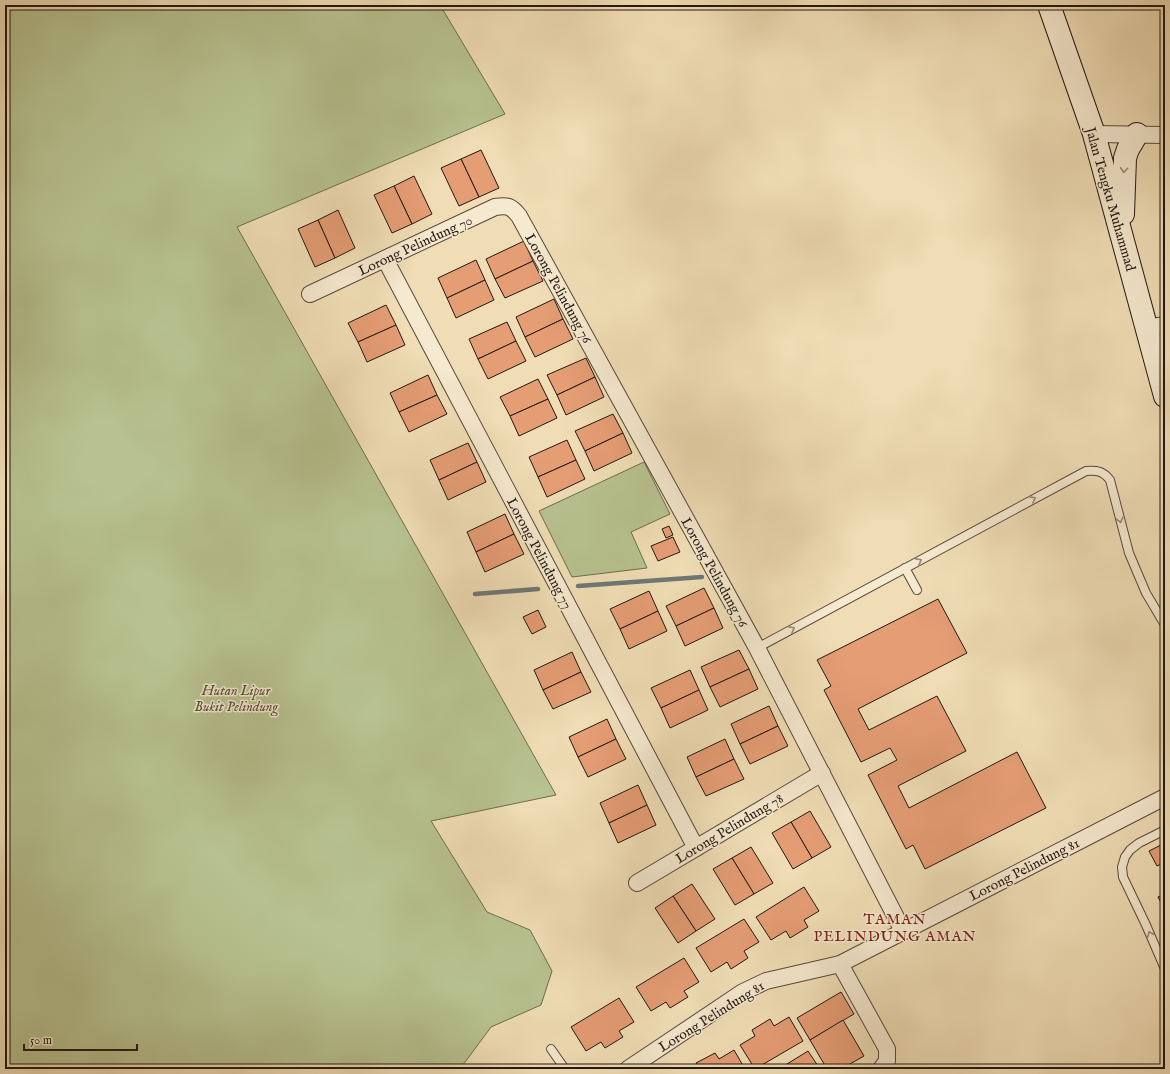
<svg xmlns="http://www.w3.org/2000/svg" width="1170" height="1074" viewBox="0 0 1170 1074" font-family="'IM FELL English',serif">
<rect width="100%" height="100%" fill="#f0ddb5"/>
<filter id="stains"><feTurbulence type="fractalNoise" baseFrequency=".005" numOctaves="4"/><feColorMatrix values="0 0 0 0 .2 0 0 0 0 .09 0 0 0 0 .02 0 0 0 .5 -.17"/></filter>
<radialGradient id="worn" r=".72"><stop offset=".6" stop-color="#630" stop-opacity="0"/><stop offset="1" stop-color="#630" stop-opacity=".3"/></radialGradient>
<!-- green -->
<g fill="#b7c290" stroke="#6c6c50">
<path d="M5,5H440L505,114L237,227L556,795L431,821L487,912L530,930L552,971L541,1005L491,1027L460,1069H5Z"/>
<path d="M644,462L670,514L631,532L647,568L572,577L539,511Z"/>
</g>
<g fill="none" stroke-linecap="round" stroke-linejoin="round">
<!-- stream -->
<g stroke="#6e7876" stroke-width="4.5">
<path d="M578,586L702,577"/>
<path d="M475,594L538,589"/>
</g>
</g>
<!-- building -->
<g fill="#e59d74" stroke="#221711">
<path d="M481,150L499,188L479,197L461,159Z"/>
<path d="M461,159L479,197L459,206L441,168Z"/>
<path d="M414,176L432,214L412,224L394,186Z"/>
<path d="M394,186L412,224L392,233L374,195Z"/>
<path d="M338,210L355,248L335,258L318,220Z"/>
<path d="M318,220L335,258L315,267L298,229Z"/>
<path d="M524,241L533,261L495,279L486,259Z"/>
<path d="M476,260L485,280L447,298L438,278Z"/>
<path d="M533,261L543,281L505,298L495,279Z"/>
<path d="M485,280L494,300L456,318L447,298Z"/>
<path d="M554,299L563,319L525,337L516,317Z"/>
<path d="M386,305L396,325L358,342L348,323Z"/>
<path d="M563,319L573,339L535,357L525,337Z"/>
<path d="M507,322L516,341L478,359L469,339Z"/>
<path d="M396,325L405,345L367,362L358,342Z"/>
<path d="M516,341L526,361L488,379L478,359Z"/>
<path d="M586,358L595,377L557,395L547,375Z"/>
<path d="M428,375L437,395L399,412L390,393Z"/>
<path d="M595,377L604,397L566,415L557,395Z"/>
<path d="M538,379L548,399L510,416L500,397Z"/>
<path d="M437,395L447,414L409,432L399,412Z"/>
<path d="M548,399L557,418L519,436L510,416Z"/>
<path d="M613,414L623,433L585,451L575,431Z"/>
<path d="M623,433L632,453L594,471L585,451Z"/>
<path d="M567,440L576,460L538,477L529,457Z"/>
<path d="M468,443L477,462L439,480L430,460Z"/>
<path d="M576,460L585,479L547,497L538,477Z"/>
<path d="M477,462L486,482L448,500L439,480Z"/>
<path d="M505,514L514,534L476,552L467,532Z"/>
<path d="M669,526L673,535L666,538L662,529Z"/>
<path d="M514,534L524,554L485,572L476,552Z"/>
<path d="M673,537L680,552L658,561L651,546Z"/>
<path d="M704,588L714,608L676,626L666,606Z"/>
<path d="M649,591L658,611L620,629L610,609Z"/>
<path d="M938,599L967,653L858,709L869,730L937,696L966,751L898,786L909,808L1017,752L1046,808L925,869L913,845L906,849L868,775L897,760L890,748L861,762L824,690L831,686L817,660Z"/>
<path d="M714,608L723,628L685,646L676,626Z"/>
<path d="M538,610L546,627L532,634L523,617Z"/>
<path d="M658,611L667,631L629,649L620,629Z"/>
<path d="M739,650L749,669L710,687L701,667Z"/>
<path d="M572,652L581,672L543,690L534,670Z"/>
<path d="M749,669L758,689L720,707L710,687Z"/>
<path d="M690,670L699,690L661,708L651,688Z"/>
<path d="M581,672L591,692L553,709L543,690Z"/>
<path d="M699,690L708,710L670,728L661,708Z"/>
<path d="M769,706L778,726L740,744L731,724Z"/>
<path d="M607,719L616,739L578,757L569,737Z"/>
<path d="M778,726L788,746L750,764L740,744Z"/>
<path d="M616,739L626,759L588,777L578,757Z"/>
<path d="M725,739L734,759L696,777L687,757Z"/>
<path d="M734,759L744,779L706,796L696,777Z"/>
<path d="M638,785L647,805L609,823L600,803Z"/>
<path d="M647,805L656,825L618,843L609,823Z"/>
<path d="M810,811L831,847L812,858L791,822Z"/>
<path d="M791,822L812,858L793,869L772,833Z"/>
<path d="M1165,843V862L1157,866L1149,851Z"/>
<path d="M751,847L773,883L754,894L732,858Z"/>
<path d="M732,858L754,894L735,905L713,869Z"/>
<path d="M692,884L715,919L696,931L673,896Z"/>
<path d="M804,887L819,911L804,920L808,927L790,938L786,931L771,940L756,917Z"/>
<path d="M1165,894V910L1158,897Z"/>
<path d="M673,896L696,931L678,943L655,908Z"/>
<path d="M744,919L759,942L744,951L748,958L731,969L727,962L711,972L696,948Z"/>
<path d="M684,958L699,982L684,991L688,997L670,1008L666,1002L651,1011L636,987Z"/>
<path d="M841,992L854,1014L810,1040L797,1018Z"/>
<path d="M619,998L634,1022L619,1031L623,1037L605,1048L601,1042L586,1051L571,1027Z"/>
<path d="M789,1017L803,1041L755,1069L740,1045L755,1036L752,1030L770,1019L774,1026Z"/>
<path d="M843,1020L864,1056L841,1069H827L810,1040Z"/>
<path d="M734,1050L745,1069H700L696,1063L715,1053L719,1059Z"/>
<path d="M808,1051L820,1069H779Z"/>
</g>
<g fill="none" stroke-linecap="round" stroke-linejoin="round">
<defs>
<g id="lane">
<path d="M905,568L917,590"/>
<path d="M757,648L1086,471C1097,470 1103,471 1110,480L1129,553L1146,593L1165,625"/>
<path d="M1165,830L1139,843L1130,850L1125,857L1122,867L1123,877L1146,925L1165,969"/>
<path d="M551,1049L565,1069"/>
</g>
<g id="street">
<path d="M1094,134L1165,135"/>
<path d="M385,259L696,848"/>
<path d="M310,294L495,207C508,205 511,206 519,216L757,648L903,931"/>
<path d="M1147,328L1165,325"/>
<path d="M637,883L822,773"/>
<path d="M840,964L887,1049V1061L881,1069"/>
<path d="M628,1069L743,992L766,981L840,964L1165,797"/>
</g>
<g id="secondary">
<path d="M1049,5L1094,134L1165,396"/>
<path d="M1123,214L1125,158L1128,149L1137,134"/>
</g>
</defs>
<!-- lane casing -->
<use href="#lane" stroke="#56483a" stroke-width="10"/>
<!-- street casing -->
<use href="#street" stroke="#56483a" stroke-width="18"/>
<!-- secondary casing -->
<use href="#secondary" stroke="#221711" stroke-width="24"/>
<!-- lane -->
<use href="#lane" stroke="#f5e9cf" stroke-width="8"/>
<!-- street -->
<use href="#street" stroke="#f5e9cf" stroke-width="16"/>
<!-- secondary -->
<use href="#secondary" stroke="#f5e9cf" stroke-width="22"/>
</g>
<!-- one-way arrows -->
<defs><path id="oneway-chevron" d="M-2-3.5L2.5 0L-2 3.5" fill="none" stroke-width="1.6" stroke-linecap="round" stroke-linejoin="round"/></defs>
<g stroke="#968a7a">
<use href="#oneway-chevron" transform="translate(1124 170) rotate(94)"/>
<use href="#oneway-chevron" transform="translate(1033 499) rotate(-28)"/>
<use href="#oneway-chevron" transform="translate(1120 520) rotate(75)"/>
<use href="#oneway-chevron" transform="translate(919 561) rotate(-28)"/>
<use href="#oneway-chevron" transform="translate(792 629) rotate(-28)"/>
<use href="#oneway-chevron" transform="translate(1150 934) rotate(-113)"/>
</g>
<g text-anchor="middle" stroke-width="3" stroke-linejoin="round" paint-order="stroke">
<!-- street labels -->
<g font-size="14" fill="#221711" stroke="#f5e9cf">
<text transform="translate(1111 199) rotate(74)" y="5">Jalan Tengku Muhammad</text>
<text transform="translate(415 245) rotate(-25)" y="5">Lorong Pelindung 70</text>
<text transform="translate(559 288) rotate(61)" y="5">Lorong Pelindung 76</text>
<text transform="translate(540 553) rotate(62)" y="5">Lorong Pelindung 77</text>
<text transform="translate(715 572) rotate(61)" y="5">Lorong Pelindung 76</text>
<text transform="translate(729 828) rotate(-31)" y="5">Lorong Pelindung 78</text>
<text transform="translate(1024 869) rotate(-27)" y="5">Lorong Pelindung 81</text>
<text transform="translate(711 1016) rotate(-32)" y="5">Lorong Pelindung 81</text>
</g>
<!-- park labels -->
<g font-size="14" font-style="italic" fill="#4f4a37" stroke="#f5e9cf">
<text x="236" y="695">Hutan Lipur<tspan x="236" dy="16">Bukit Pelindung</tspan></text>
</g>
<!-- neighbourhood labels -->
<g font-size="15" letter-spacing="1" fill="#7a1f14" stroke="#f5e9cf">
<text x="895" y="924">TAMAN<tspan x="895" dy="17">PELINDUNG AMAN</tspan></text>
</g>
</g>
<!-- margin -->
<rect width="1170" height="1074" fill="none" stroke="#f0ddb5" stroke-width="20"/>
<rect x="6" y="6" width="1158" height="1062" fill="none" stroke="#221711" stroke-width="2"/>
<rect x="10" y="10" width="1150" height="1054" fill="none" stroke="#221711"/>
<!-- scale -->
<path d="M24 1044v6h113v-6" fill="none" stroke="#221711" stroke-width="2"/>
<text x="30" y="1044" font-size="12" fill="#221711" stroke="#f5e9cf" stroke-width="3" paint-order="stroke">50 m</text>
<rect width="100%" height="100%" filter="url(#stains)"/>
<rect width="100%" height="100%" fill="url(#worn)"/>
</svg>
